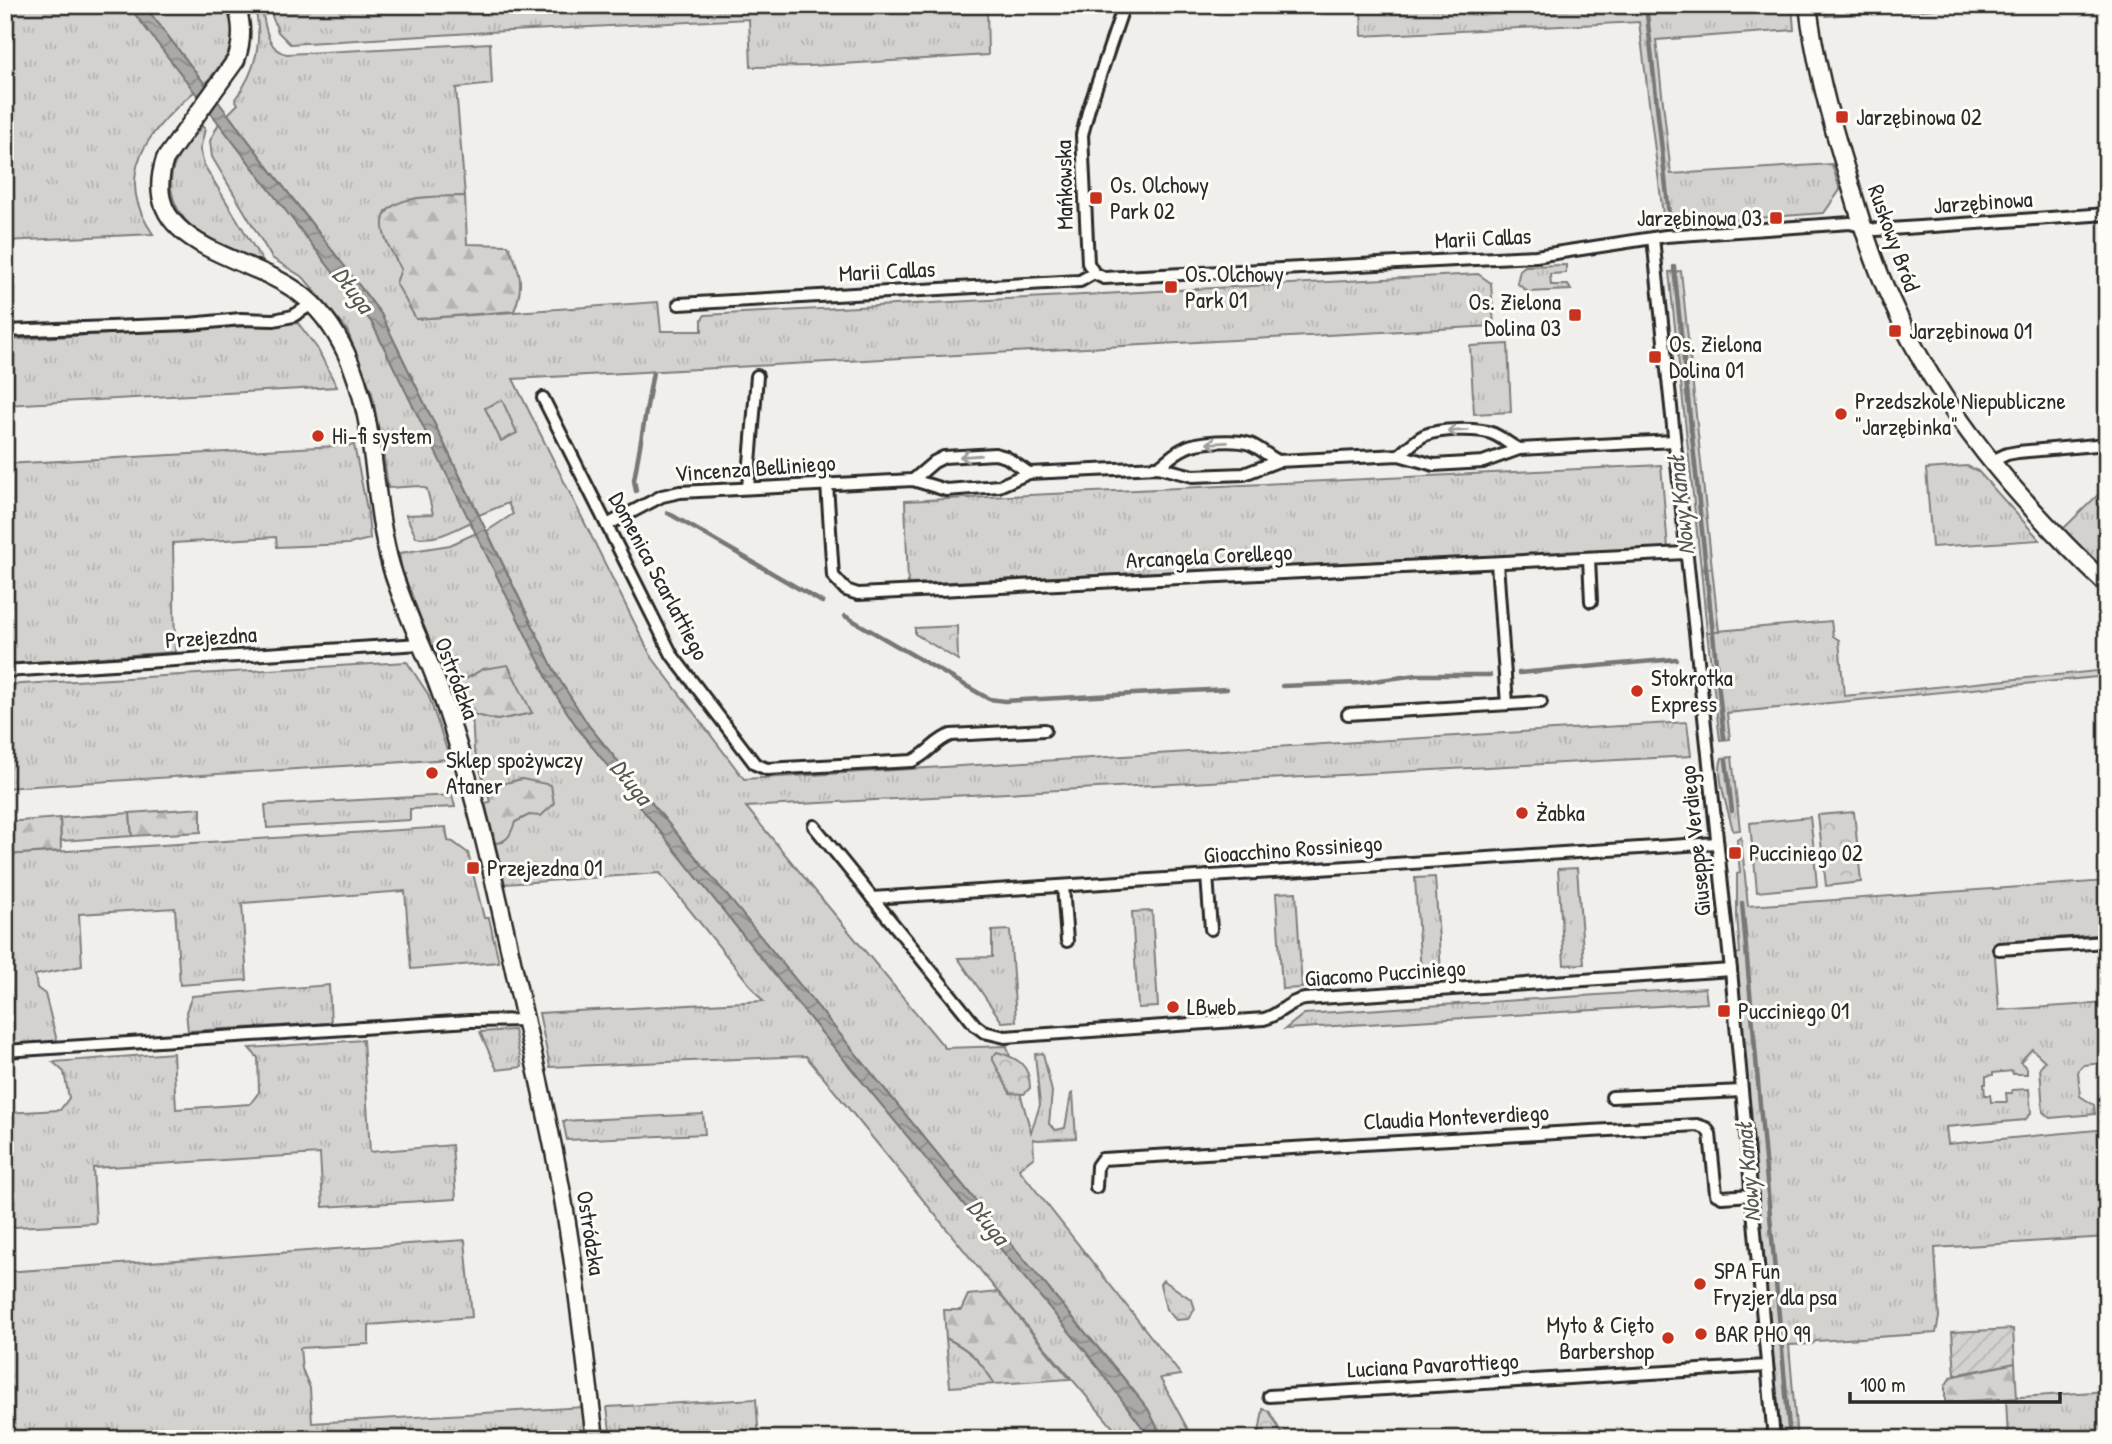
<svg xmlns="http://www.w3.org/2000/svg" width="2112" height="1444" viewBox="0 0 2112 1444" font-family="'Patrick Hand',sans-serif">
<defs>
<pattern id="grass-tufts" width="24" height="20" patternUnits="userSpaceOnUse" patternTransform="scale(1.75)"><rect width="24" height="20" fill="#d3d2cf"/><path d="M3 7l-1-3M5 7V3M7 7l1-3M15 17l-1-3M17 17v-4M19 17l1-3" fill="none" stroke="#b5b4b2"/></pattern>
<pattern id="forest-firs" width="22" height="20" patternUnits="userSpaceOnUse" patternTransform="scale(1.75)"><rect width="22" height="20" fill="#d3d2cf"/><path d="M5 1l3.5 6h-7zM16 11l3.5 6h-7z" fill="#b5b4b2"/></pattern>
<pattern id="park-crowns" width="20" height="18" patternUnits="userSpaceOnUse" patternTransform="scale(1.75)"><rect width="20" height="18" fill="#d3d2cf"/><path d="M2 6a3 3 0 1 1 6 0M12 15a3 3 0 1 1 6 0" fill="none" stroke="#b5b4b2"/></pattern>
<pattern id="garden-furrows" width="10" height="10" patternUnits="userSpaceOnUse" patternTransform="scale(1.75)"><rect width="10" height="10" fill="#d3d2cf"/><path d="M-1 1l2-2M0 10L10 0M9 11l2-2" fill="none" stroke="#b5b4b2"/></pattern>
<pattern id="water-waves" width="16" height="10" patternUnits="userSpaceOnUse" patternTransform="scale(1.75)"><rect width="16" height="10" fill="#aaa9a7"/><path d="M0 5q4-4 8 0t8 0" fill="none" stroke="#8b8a88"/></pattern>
</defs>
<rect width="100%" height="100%" fill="#f0efeb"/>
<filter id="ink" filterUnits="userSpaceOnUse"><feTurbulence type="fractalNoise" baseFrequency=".0143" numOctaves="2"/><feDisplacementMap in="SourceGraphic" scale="14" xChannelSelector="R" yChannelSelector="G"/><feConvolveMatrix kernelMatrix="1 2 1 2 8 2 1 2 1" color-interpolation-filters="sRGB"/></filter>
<g filter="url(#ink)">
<!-- grass -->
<g fill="url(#grass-tufts)" stroke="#7f7e7d" stroke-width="2">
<path d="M5,5H128L195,91C149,130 111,174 153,234L5,241Z"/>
<path d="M144,5H225C244,41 227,57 205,84Z"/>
<path d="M254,5H261C265,22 266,51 287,54L490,43L492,84L456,88L465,196L417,198L386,211C379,234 393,249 401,270C407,285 411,302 416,319L658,302L661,331H702V319L705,315L1478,274L1491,283L1494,326L513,379L651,656L744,779L1687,722L1691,756L746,807L945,1048L1007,1046L1031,1132L1040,1105L1035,1054L1043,1053L1052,1092L1049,1124L1056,1130L1065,1128L1071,1094L1073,1093L1076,1138L1038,1140L1033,1139L1034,1157L1019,1169L1181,1375L1160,1378L1193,1439H1163L1148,1409L1125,1380L997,1227L589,726L557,676L487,531L513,514L508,503L479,515L381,314L228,114L238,104L235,99C256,72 264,39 254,5Z"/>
<path d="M268,5H1033L987,8L988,55L810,66L751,67L749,19L489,32L290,44L278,32Z"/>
<path d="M1361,5H1792L1794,30L1656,40L1671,174L1832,164L1840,190L1824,213L1676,224L1675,215H1663L1639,22L1362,36Z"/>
<path d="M1825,5H1997L1826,16Z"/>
<path d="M219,123L372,323L471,522C454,530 436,541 416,537L406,515L433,514L427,489L419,486L388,488L384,458L372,393L347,330L304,278L272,258L212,157L210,141Z"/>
<path d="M202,126L205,129L200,150L204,165L263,262C229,247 180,235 172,193C170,184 171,174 174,166C180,151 192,138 202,126Z"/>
<path d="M1566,265V273L1550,274L1551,285H1568L1571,290L1528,292L1517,283L1520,270L1525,266Z"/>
<path d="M1681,271L1712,568L1701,569L1669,272Z"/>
<path d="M298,323L317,348L337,387L5,405V340Z"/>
<path d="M1508,344L1511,412L1474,414L1470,346Z"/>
<path d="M354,445L368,514L370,539L349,544L277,547L276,537L173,543L175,652L5,664V464Z"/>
<path d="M2107,454V575L2063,529L2105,488L2098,455Z"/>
<path d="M1661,465L1668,548L908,584L905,501Z"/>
<path d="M1967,466L1978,471L2040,540L1932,547L1926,469Z"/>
<path d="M476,533L554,692L579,730L798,1004L1087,1353L1151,1439H1120L1116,1431L998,1292L806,1056L550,1067L539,1013L763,1001L660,873L505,884L495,843L503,842L515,822L529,815L522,779L486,788L474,750L472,714L497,720L532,713L483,669L456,685L446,669L443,660H437L402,570L399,553L450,545Z"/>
<path d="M1831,621L1833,636L1839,640L1844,696L2107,670V676L1727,713L1730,739L1720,740L1707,632Z"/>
<path d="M407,662L428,694L450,759L5,788V685Z"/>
<path d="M1732,757L1740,830L1733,831C1729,812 1715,775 1722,758Z"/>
<path d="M452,795L455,807L410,809V820L267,828L265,805Z"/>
<path d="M130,813L132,836L61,841L60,818Z"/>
<path d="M446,827L448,841L453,842L468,853L484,918H489L499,962L411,969L405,891L242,903L247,980L180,985L175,908L79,914L82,966L35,975L37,988L45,994L57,1041L5,1045V855Z"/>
<path d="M1741,837L1748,906L2107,881V934L1994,943L1999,1010L2107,1003V1070L2103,1071L2102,1063L2084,1065L2078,1071L2080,1096L2094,1105L2095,1114L2050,1118L2043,1112L2040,1067L2045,1061L2032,1049L2020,1062L2027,1068V1074H2013L2012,1071L1993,1073V1075L1986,1076V1084H1984L1985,1095H1990L1991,1102H2007L2006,1093H2012V1090L2029,1089L2031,1113L2025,1120L1946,1127L1948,1144L2107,1129V1237L1935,1248L1939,1317L1936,1333L1816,1341L1812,1344L1789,1345L1797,1439H1781L1735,954L1740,953L1737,916V874L1740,873L1737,840Z"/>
<path d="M1577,868L1584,964L1564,965L1558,869Z"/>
<path d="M1435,877L1441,973L1421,974L1415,878Z"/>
<path d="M1296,892L1302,988L1282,989L1276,893Z"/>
<path d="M1152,911L1158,1007L1138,1008L1132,912Z"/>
<path d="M1010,930L1016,1021L1002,1022L958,958L992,957V931Z"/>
<path d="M329,985L331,1023L188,1031L186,1012L192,996Z"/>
<path d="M1705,988L1707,1003L1285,1029L1304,1014Z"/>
<path d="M514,1030L522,1067L497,1070L480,1032Z"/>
<path d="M363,1040L370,1152L452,1145L456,1199L323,1207L320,1154L93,1168L96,1223L14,1227L5,1225V1113L60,1110L69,1098L64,1072L53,1062L173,1053L176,1109L250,1104L259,1092L258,1058L249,1048Z"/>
<path d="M703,1114L705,1134L567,1140L563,1121Z"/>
<path d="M465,1240L472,1317L369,1325V1344L300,1348L302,1369L310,1388L312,1423L584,1407L589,1439H5V1272Z"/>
<path d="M946,1338C971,1350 980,1361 995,1384L950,1387Z"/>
<path d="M2107,1391V1439H2008L2006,1398Z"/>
<path d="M756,1399L759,1439H611L607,1407Z"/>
</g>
<!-- forest -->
<g fill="url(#forest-firs)" stroke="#7f7e7d" stroke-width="2">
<path d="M465,196L467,244L508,245C520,269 525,285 514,311L416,319L396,283L401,269C394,256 382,238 383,223C384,192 444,197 465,196Z"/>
<path d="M1712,568L1719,632H1707L1701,569Z"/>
<path d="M508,665L532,713L497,720L472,714L468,702L456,685L483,669Z"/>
<path d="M522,779L551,785L554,804L541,816L529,815L515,822C511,834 508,842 495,843L485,803L490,802L486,788Z"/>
<path d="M201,808V832L132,836L130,813Z"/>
<path d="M60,818L61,851L5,855V822Z"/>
<path d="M998,1292L1070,1379L995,1384C980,1361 971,1350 946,1338L944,1310H961L968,1295Z"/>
<path d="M2015,1363L2017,1398L1945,1402V1386L1951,1377Z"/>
</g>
<!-- park -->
<g fill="url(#park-crowns)" stroke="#7f7e7d" stroke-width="2">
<path d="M957,626L958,660L915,634V628Z"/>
<path d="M1854,812L1861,882L1826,886L1818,815Z"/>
<path d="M997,1052C1018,1058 1030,1065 1030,1088L1024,1094L1010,1093L993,1060V1057Z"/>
<path d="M1163,1280L1192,1300L1195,1309L1188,1319L1176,1320L1166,1309L1160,1284Z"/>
<path d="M1263,1409L1269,1411L1285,1439H1258Z"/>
</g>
<!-- garden -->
<path fill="url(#garden-furrows)" stroke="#7f7e7d" stroke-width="2" d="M2013,1329L2015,1363L1955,1375L1952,1332Z"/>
<!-- pitch -->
<g fill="#d3d2cf" stroke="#7f7e7d" stroke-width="2">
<path d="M502,400L517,433L501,441L485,408Z"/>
<path d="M1810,817L1814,850L1753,856L1750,823Z"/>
<path d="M1814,853L1817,886L1757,892L1754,859Z"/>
</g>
<!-- water -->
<path fill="url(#water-waves)" stroke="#777775" stroke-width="2" d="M128,5H144L381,314L557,676L589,726L997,1227L1125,1380L1148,1409L1163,1439H1151L1087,1353L798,1004L579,730L554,692L372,323Z"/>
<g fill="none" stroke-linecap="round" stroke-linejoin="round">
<!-- stream -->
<g stroke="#777775" stroke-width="4.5">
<path d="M1646,5L1669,215"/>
<path d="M1674,267L1724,738"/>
<path d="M636,491L634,480L653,372"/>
<path d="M668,513L822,602"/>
<path d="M845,616L989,699L1005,701L1227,689"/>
<path d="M1519,673L1676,659"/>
<path d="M1282,686L1359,683L1417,675H1490"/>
<path d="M1726,760L1732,811"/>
<path d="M1742,903L1790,1439"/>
</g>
<defs>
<g id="street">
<path d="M1124,5L1089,108L1082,135L1088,263L1094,273L1104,278L1536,256L1666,236L1850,223L1876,230L2107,214"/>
<path d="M1653,238L1731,970L1774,1439"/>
<path d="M679,304L1080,281L1094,273"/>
<path d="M5,331L189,324L241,319L274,320L293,316L312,304"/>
<path d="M543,398L672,655L755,764L767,769L912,761C928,755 935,740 951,735L1045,730"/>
<path d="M1399,455C1407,449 1416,439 1425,435C1439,429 1477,428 1491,433C1501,436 1509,445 1519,449"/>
<path d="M1990,462L2007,454L2018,452L2107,444"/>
<path d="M1158,467C1167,461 1175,452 1185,448C1197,441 1237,439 1250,444C1260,448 1268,456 1278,461"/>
<path d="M913,480L934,462L944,457L995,454L1006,457L1029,473"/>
<path d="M827,484L833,576L846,590L858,594L1685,553"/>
<path d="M748,488L757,376"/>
<path d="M607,525L662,496L680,492L913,480L946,490L999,486L1029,473L1158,467L1193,476L1244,474L1278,461L1399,455L1434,465L1483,462L1519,449L1674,441"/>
<path d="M1589,559L1591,601"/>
<path d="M1497,563L1507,704"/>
<path d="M5,671L420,644"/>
<path d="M1348,714L1541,702"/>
<path d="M814,826L975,1025L984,1032L1005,1037L1264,1019C1280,1015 1288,1001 1305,999L1731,970"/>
<path d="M1207,876L1211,929"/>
<path d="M1063,886L1067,941"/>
<path d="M872,898L1717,843"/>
<path d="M1999,949L2107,942"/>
<path d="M5,1051L470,1021L526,1020"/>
<path d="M1612,1097L1742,1091"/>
<path d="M1096,1187L1097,1166L1102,1159L1697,1125L1706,1128L1710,1134L1716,1194L1722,1197L1752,1195"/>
<path d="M1269,1396L1767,1366"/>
</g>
<g id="secondary">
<path d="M236,5C243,24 243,41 236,60L165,159C136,247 247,254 298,292C319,307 335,330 346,353C378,421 371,496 391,566C401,600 416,633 430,665C445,702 457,741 468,779C486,840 499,903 513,965C528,1034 545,1103 558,1172C575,1260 584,1350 595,1439"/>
<path d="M1808,5C1815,65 1831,123 1849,180C1861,221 1873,262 1891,300C1941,412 2019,501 2107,585"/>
</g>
</defs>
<!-- street casing -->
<use href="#street" stroke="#2b2b2b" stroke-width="16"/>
<!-- secondary casing -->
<use href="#secondary" stroke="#2b2b2b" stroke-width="21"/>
<!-- street -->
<use href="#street" stroke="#fdfcf7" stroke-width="10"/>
<!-- secondary -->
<use href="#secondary" stroke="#fdfcf7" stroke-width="16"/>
</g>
<!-- one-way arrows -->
<defs><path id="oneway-shaft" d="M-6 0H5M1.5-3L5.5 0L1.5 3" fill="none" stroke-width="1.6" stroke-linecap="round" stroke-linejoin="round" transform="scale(1.75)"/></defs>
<g stroke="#9e9e9b">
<use href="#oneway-shaft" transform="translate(1458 431) rotate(177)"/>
<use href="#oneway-shaft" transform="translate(1217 443) rotate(177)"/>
<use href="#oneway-shaft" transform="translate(970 456) rotate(176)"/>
</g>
</g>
<!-- markers -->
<g fill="#c8321e" stroke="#fdfcf7" stroke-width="2.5">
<rect x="1835" y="110" width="14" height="14" rx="3.5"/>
<rect x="1089" y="191" width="14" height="14" rx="3.5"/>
<rect x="1769" y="211" width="14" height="14" rx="3.5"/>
<rect x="1164" y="280" width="14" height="14" rx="3.5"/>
<rect x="1568" y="308" width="14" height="14" rx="3.5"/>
<rect x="1888" y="324" width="14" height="14" rx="3.5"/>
<rect x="1648" y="350" width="14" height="14" rx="3.5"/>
<circle cx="1841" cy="414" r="7"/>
<circle cx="318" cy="436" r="7"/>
<circle cx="1637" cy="691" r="7"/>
<circle cx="432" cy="773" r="7"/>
<circle cx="1522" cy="813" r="7"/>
<rect x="1728" y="846" width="14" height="14" rx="3.5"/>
<rect x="466" y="861" width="14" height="14" rx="3.5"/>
<circle cx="1173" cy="1007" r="7"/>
<rect x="1717" y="1004" width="14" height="14" rx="3.5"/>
<circle cx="1700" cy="1284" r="7"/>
<circle cx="1701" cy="1334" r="7"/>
<circle cx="1668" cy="1338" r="7"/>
</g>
<g text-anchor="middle" stroke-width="6" stroke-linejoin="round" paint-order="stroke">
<!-- poi labels -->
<g font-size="23" fill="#2b2b2b" stroke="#fdfcf7" text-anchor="start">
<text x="1856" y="125">Jarzębinowa 02</text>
<text x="1110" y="193">Os. Olchowy<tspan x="1110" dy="26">Park 02</tspan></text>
<text x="1762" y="226" text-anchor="end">Jarzębinowa 03</text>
<text x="1185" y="282">Os. Olchowy<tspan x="1185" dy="26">Park 01</tspan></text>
<text x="1561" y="310" text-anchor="end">Os. Zielona<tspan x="1561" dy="26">Dolina 03</tspan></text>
<text x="1909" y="339">Jarzębinowa 01</text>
<text x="1669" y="352">Os. Zielona<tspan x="1669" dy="26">Dolina 01</tspan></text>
<text x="1855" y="409">Przedszkole Niepubliczne<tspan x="1855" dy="26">"Jarzębinka"</tspan></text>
<text x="332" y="444">Hi-fi system</text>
<text x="1651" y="686">Stokrotka<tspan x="1651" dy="26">Express</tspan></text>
<text x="446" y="768">Sklep spożywczy<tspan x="446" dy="26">Ataner</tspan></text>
<text x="1536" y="821">Żabka</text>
<text x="1749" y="861">Pucciniego 02</text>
<text x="487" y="876">Przejezdna 01</text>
<text x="1187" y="1015">LBweb</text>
<text x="1738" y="1019">Pucciniego 01</text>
<text x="1714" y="1279">SPA Fun<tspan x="1714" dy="26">Fryzjer dla psa</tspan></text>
<text x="1654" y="1333" text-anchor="end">Myto &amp; Cięto<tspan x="1654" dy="26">Barbershop</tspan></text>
<text x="1715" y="1342">BAR PHO 99</text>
</g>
<!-- street labels -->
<g font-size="23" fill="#2b2b2b" stroke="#fdfcf7">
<text transform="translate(1064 185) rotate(-91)" y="8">Mańkowska</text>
<text transform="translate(1983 202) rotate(-4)" y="8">Jarzębinowa</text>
<text transform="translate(1483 238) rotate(-3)" y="8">Marii Callas</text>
<text transform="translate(1894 238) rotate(70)" y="8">Ruskowy Bród</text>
<text transform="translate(887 271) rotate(-3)" y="8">Marii Callas</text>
<text transform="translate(755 468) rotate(-4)" y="8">Vincenza Belliniego</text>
<text transform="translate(1209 556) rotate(-3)" y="8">Arcangela Corellego</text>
<text transform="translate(659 576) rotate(62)" y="8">Domenica Scarlattiego</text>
<text transform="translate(211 637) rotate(-4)" y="8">Przejezdna</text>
<text transform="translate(457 678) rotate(69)" y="8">Ostródzka</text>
<text transform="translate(1695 841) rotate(-96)" y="8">Giuseppe Verdiego</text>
<text transform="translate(1293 849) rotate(-4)" y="8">Gioacchino Rossiniego</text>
<text transform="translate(1385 973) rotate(-4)" y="8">Giacomo Pucciniego</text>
<text transform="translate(1456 1117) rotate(-3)" y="8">Claudia Monteverdiego</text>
<text transform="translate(591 1233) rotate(81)" y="8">Ostródzka</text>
<text transform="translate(1433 1365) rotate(-3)" y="8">Luciana Pavarottiego</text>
</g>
<!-- water labels -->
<g font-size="24" font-style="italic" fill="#575756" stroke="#fdfcf7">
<text transform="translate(353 290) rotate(53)" y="8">Długa</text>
<text transform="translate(1681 505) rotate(-96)" y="8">Nowy Kanał</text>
<text transform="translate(631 782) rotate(51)" y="8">Długa</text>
<text transform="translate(1748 1172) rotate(-95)" y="8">Nowy Kanał</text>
<text transform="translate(988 1222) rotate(51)" y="8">Długa</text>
</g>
</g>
<!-- margin -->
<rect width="2112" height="1444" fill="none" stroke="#fdfcf7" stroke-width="28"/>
<rect x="14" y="14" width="2084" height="1416" fill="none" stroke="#2b2b2b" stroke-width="2.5" filter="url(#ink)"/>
<!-- scale -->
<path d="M1850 1392v10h210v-10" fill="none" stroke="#2b2b2b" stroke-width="3.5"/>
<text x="1860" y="1392" font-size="21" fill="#2b2b2b" stroke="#fdfcf7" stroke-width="5" paint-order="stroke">100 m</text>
</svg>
